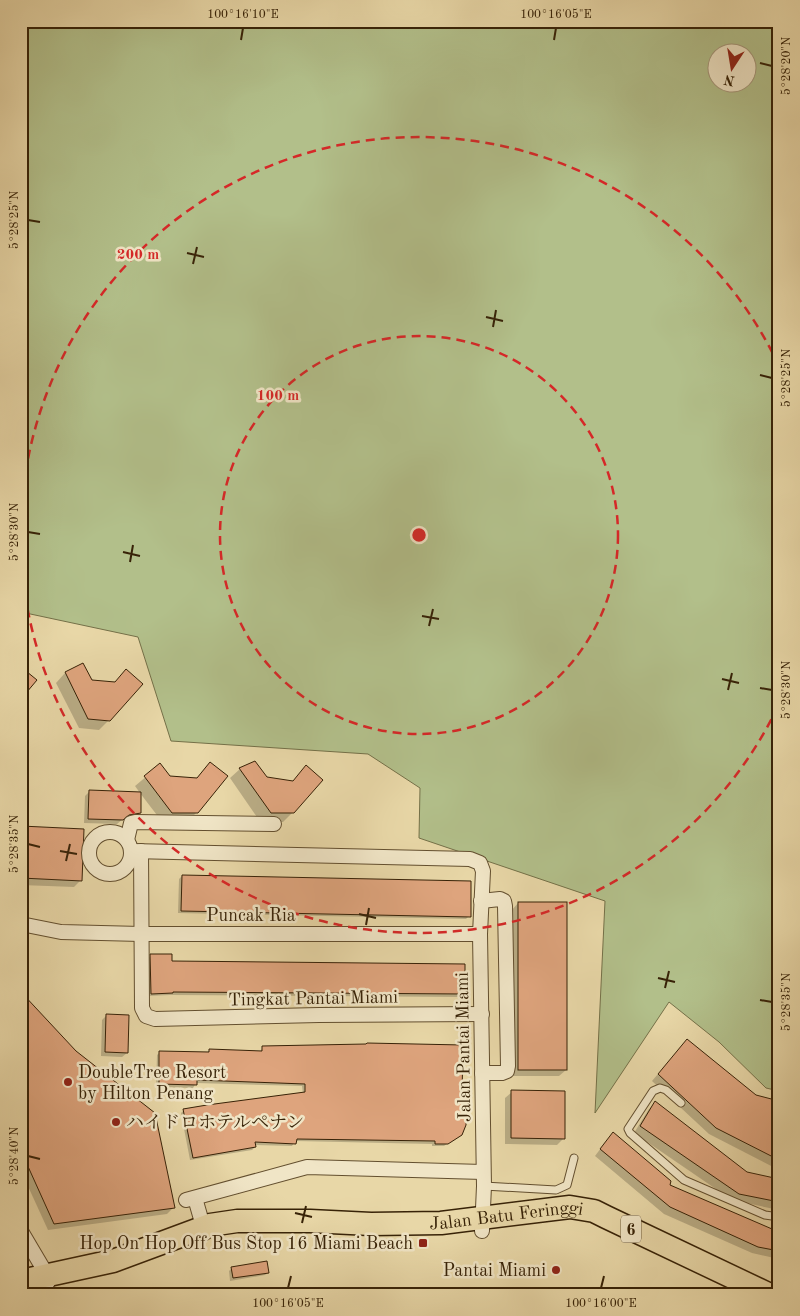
<svg xmlns="http://www.w3.org/2000/svg" width="800" height="1316" viewBox="0 0 800 1316" font-family="'Old Standard TT','Noto Serif JP',serif">
<rect width="100%" height="100%" fill="#e8d7a7"/>
<filter id="stains"><feTurbulence type="fractalNoise" baseFrequency=".004" numOctaves="4"/><feColorMatrix values="0 0 0 0 .2 0 0 0 0 .09 0 0 0 0 .02 0 0 0 .5 -.17"/></filter>
<radialGradient id="worn" r=".72"><stop offset=".6" stop-color="#630" stop-opacity="0"/><stop offset="1" stop-color="#630" stop-opacity=".3"/></radialGradient>
<!-- green -->
<path fill="#b2bf8a" stroke="#747048" fill-rule="evenodd" d="M21,21H779V1091L766,1088L719,1042L669,1002L595,1113L605,901L419,838L420,788L368,754L171,741L138,637L21,612ZM718,52H748V82H718Z"/>
<!-- shadow -->
<g fill="#0003">
<path d="M83,665L109,720L99,730L79,728L56,683L65,673Z"/>
<path d="M210,763L197,812L187,822L163,823L140,793V813L135,818L123,819L117,824L84,823L85,796L89,792L140,793L135,786L160,765L169,778L196,779Z"/>
<path d="M306,767L293,812L283,822L261,823L230,778L240,769L266,779L292,782Z"/>
<path d="M21,827L80,881L74,887L21,885Z"/>
<path d="M182,876L469,916L466,919L178,913L179,879Z"/>
<path d="M518,903L566,1070L559,1076H512V910Z"/>
<path d="M151,955L171,962L464,994L460,997L170,995L148,996V959Z"/>
<path d="M21,993L174,1207L167,1214L48,1230L21,1171Z"/>
<path d="M107,1015L127,1053L122,1057L101,1056L102,1020Z"/>
<path d="M263,1047L461,1134L444,1146H432V1144L295,1141L292,1146L255,1145V1147L252,1150L190,1160L181,1113L184,1110L303,1094L302,1086L196,1083L193,1088L156,1087L157,1055L160,1052L206,1053L210,1050L260,1052Z"/>
<path d="M681,1047L756,1096L779,1102V1170L709,1134L652,1081Z"/>
<path d="M512,1092L564,1138L557,1145L505,1144V1098Z"/>
<path d="M655,1103L746,1173L779,1180V1210L732,1200L634,1133L649,1109Z"/>
<path d="M607,1140L668,1186L779,1233V1259L752,1253L664,1214L595,1156Z"/>
<path d="M232,1268L268,1273L265,1275L230,1281L229,1271Z"/>
</g>
<!-- building -->
<g fill="#dea47d" stroke="#372207">
<path d="M83,663L92,680L115,682L126,669L143,684L110,721L88,719L65,672Z"/>
<path d="M21,667L37,680L21,699Z"/>
<path d="M255,761L267,777L293,781L306,765L323,780L294,813H271L239,768Z"/>
<path d="M210,762L228,776L198,813H172L144,776L160,763L170,776L197,778Z"/>
<path d="M89,790L141,792V813L129,815L123,820L88,819Z"/>
<path d="M21,826L84,829L82,881L21,878Z"/>
<path d="M182,875L471,881V917L181,911Z"/>
<rect x="518" y="902" width="49" height="168"/>
<path d="M150,954H172V961L465,964V994L173,992V993L151,994Z"/>
<path d="M21,992L76,1051L155,1113L175,1208L54,1224L21,1151Z"/>
<path d="M106,1014L129,1015L128,1053L105,1052Z"/>
<path d="M687,1039L756,1095L779,1101V1160L716,1128L658,1074Z"/>
<path d="M367,1043L463,1045L462,1095H467L466,1125L462,1135L448,1144H435V1141L297,1139L296,1144L255,1142L256,1147L193,1158L183,1109L207,1105L305,1092V1084L197,1080V1085L159,1084V1051L209,1052V1049L262,1051V1046L366,1044Z"/>
<path d="M511,1090L565,1091V1139L511,1138Z"/>
<path d="M655,1101L747,1172L779,1179V1202L739,1194L640,1126Z"/>
<path d="M613,1132L671,1181L670,1185L779,1232V1251L758,1247L670,1207L600,1149Z"/>
<path d="M267,1261L269,1273L233,1278L231,1267Z"/>
</g>
<g fill="none" stroke-linecap="round" stroke-linejoin="round">
<defs>
<g id="lane">
<path d="M681,1103L666,1090L660,1088L653,1091L628,1129L630,1133L684,1180L765,1215L779,1217"/>
<path d="M484,1186L556,1190L567,1185L574,1158"/>
</g>
<g id="street">
<circle cx="110" cy="853" r="21"/>
<path d="M127,840L131,823L135,822L274,824"/>
<path d="M132,851L470,859L480,863L483,871L480,934L484,1186L482,1231"/>
<path d="M141,851L142,1008L146,1016L155,1019L319,1015L482,1014"/>
<path d="M481,901L500,899L504,901L505,906L508,1066L507,1071L502,1073H482"/>
<path d="M21,924L61,932L141,934H480"/>
<path d="M195,1198L205,1233"/>
<path d="M186,1200L307,1167L483,1172"/>
<path d="M21,1231L47,1275L48,1282"/>
</g>
<g id="primary">
<path id="s1" d="M21,1281L113,1261L210,1225L237,1221H310L371,1224L441,1223L570,1207L594,1211L606,1217L770,1295"/>
</g>
</defs>
<!-- lane casing -->
<use href="#lane" stroke="#634f2f" stroke-width="9"/>
<!-- street casing -->
<use href="#street" stroke="#634f2f" stroke-width="16"/>
<!-- primary casing -->
<use href="#primary" stroke="#372207" stroke-width="25"/>
<!-- lane -->
<use href="#lane" stroke="#f0e5c6" stroke-width="7"/>
<!-- street -->
<use href="#street" stroke="#f0e5c6" stroke-width="14"/>
<!-- primary -->
<use href="#primary" stroke="#e8d7a7" stroke-width="22"/>
</g>
<!-- ticks -->
<path fill="none" stroke="#372207" stroke-width="2" d="M241,40L243,28M554,40L556,28M760,63L772,66M28,220L40,222M187,253L204,257M193,264L197,247M486,317L503,321M493,327L496,310M760,375L772,378M28,532L40,534M123,552L140,556M130,562L133,545M422,616L439,619M429,626L433,609M722,679L739,683M760,688L772,690M728,690L732,673M28,844L40,847M60,851L77,854M66,861L70,844M359,914L376,918M366,925L369,908M658,978L675,982M665,988L669,971M760,1000L772,1002M28,1156L40,1159M295,1213L312,1217M302,1223L306,1206M288,1288L291,1276M601,1288L604,1276"/>
<!-- distance rings -->
<g fill="none" stroke="#d62828" stroke-width="2.5" stroke-dasharray="9 6">
<circle cx="419" cy="535" r="199"/>
<path d="M778 706A398 398 0 0 1 21 552M21 518A398 398 0 0 1 778 364"/>
</g>
<!-- markers -->
<g fill="#8f2418" stroke="#f0e5c6" stroke-width="2">
<circle cx="68" cy="1082" r="5"/>
<circle cx="116" cy="1122" r="5"/>
<rect x="418" y="1238" width="10" height="10" rx="2.5"/>
<circle cx="556" cy="1270" r="5"/>
</g>
<g text-anchor="middle" stroke-width="5" stroke-linejoin="round" paint-order="stroke">
<!-- shield labels -->
<rect fill="#f0e5c6" stroke="#6e5c40" stroke-width="1" x="621" y="1215.5" width="20" height="27" rx="4"/>
<g font-size="16" font-weight="bold" fill="#372207">
<text x="631" y="1235">6</text>
</g>
<!-- street labels -->
<g font-size="18" fill="#372207" stroke="#f0e5c6">
<text x="251" y="921">Puncak Ria</text>
<text transform="translate(313 998) rotate(-1)" y="6">Tingkat Pantai Miami</text>
<text transform="translate(463 1047) rotate(-91)" y="6">Jalan Pantai Miami</text>
<text dy="6" stroke="none"><textPath href="#s1" startOffset="495">Jalan Batu Feringgi</textPath></text>
</g>
<!-- poi labels -->
<g font-size="18" fill="#372207" stroke="#f0e5c6" text-anchor="start">
<text x="78" y="1078">DoubleTree Resort<tspan x="78" dy="21">by Hilton Penang</tspan></text>
<text x="126" y="1128">ハイドロホテルペナン</text>
<text x="413" y="1249" text-anchor="end">Hop On Hop Off Bus Stop 16 Miami Beach</text>
<text x="546" y="1276" text-anchor="end">Pantai Miami</text>
</g>
</g>
<circle cx="419" cy="535" r="8" fill="#d62828" stroke="#f0e5c6" stroke-width="2.5"/>
<g font-size="15" text-anchor="middle" font-weight="bold" fill="#d62828" stroke="#f0e5c6" stroke-width="5" stroke-linejoin="round" paint-order="stroke">
<text x="138" y="259">200 m</text>
<text x="278" y="400">100 m</text>
</g>
<!-- margin -->
<rect width="800" height="1316" fill="none" stroke="#e8d7a7" stroke-width="55"/>
<!-- north arrow -->
<g transform="translate(732 68) rotate(192)"><circle r="24" fill="#f0e5c6" stroke="#a6977a"/>
<path d="M0-4L9 19L0 12L-9 19Z" fill="#8f2418"/>
<text y="-8" font-size="14" font-weight="bold" text-anchor="middle" fill="#372207">N</text>
</g>
<rect x="28" y="28" width="744" height="1260" fill="none" stroke="#372207" stroke-width="2"/>
<g font-size="12" text-anchor="middle" fill="#372207">
<text x="243" y="18">100°16'10"E</text>
<text x="556" y="18">100°16'05"E</text>
<text transform="translate(786 66) rotate(-90)" y="4">5°28'20"N</text>
<text transform="translate(14 220) rotate(-90)" y="4">5°28'25"N</text>
<text transform="translate(786 378) rotate(-90)" y="4">5°28'25"N</text>
<text transform="translate(14 532) rotate(-90)" y="4">5°28'30"N</text>
<text transform="translate(786 690) rotate(-90)" y="4">5°28'30"N</text>
<text transform="translate(14 844) rotate(-90)" y="4">5°28'35"N</text>
<text transform="translate(786 1002) rotate(-90)" y="4">5°28'35"N</text>
<text transform="translate(14 1156) rotate(-90)" y="4">5°28'40"N</text>
<text x="288" y="1307">100°16'05"E</text>
<text x="601" y="1307">100°16'00"E</text>
</g>
<rect width="100%" height="100%" filter="url(#stains)"/>
<rect width="100%" height="100%" fill="url(#worn)"/>
</svg>
